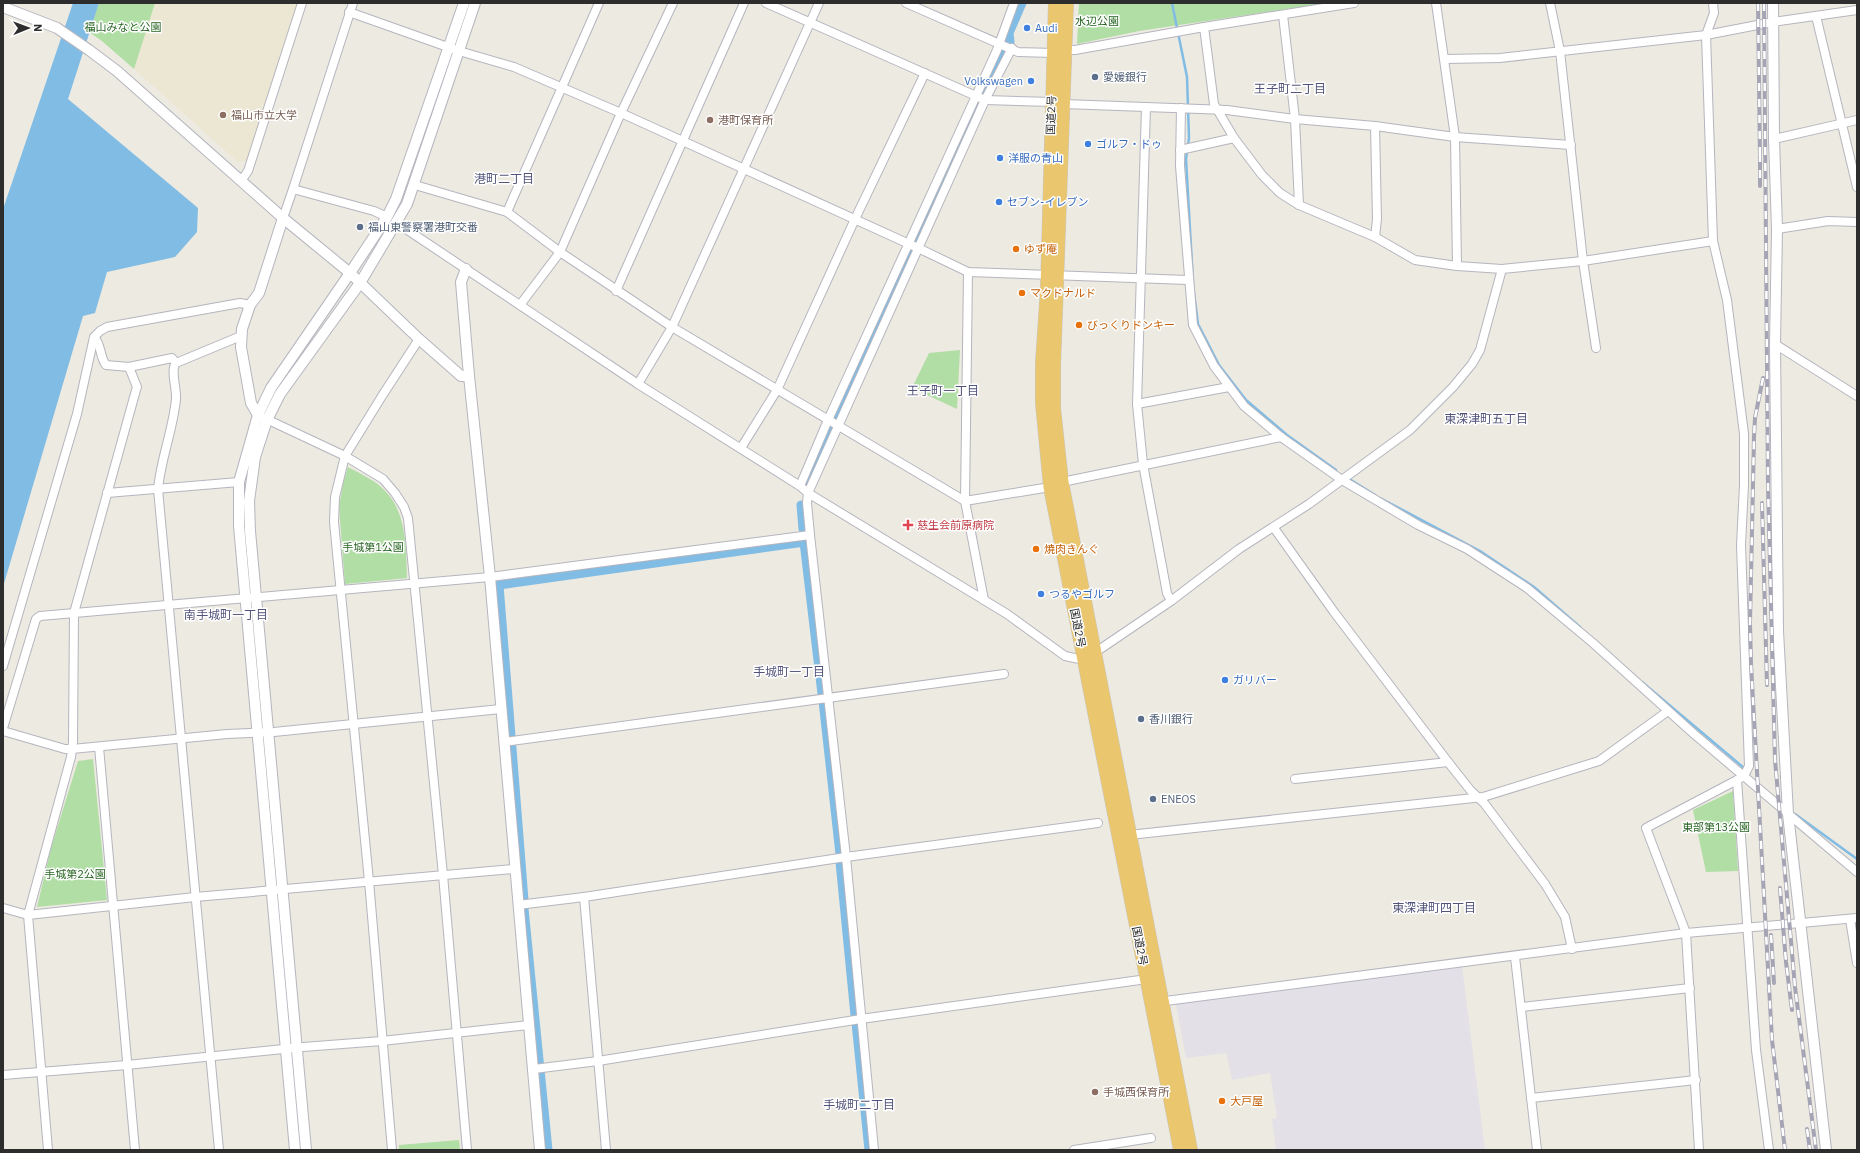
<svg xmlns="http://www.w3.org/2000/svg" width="1860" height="1153" viewBox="0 0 1860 1153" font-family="'IBM Plex Sans','Noto Sans JP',sans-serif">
<rect width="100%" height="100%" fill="#edeae1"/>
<!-- industrial -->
<path fill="#e3e1e7" d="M1462,966L1485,1150H1276L1272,1119L1277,1118L1270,1073L1232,1080L1226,1053L1186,1058L1176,1004Z"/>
<!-- education -->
<path fill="#ece7d3" d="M155,3H298L247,160L238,162L134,69Z"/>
<!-- green -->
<g fill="#b0dea4">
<path d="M99,3H155L134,69L102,41L89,32Z"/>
<path d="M1079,3H1328L1139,31L1077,44Z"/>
<path d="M960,350L957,409L912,388L929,353Z"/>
<path d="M348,467C361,474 377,481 387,493C407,515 406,550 407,578L345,584L339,507L343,484Z"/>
<path d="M93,759L107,900L37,907L51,848L78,761Z"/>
<path d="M1733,791L1738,871L1706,872L1693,810Z"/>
<path d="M459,1140L460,1150H399V1145Z"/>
</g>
<!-- water -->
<path fill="#80bce4" d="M73,3H99L68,99L198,208L197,232L175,257L107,272L95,313L83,316L3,587V209Z"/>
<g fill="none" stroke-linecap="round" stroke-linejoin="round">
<!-- stream -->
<g stroke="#80bce4" stroke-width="2.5">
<path d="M1172,3L1187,77L1189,138L1186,159L1193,282"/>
<path d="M1194,293L1198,324L1219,365L1246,400L1287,435L1336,470"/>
<path d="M1351,480L1375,495"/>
<path d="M1380,498L1480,551L1534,587L1580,627"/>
<path d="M1642,682L1744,768"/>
<path d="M1795,814L1857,859"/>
</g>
<!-- canal -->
<g stroke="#80bce4" stroke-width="9">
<path d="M808,485L828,433L961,140L1001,56L1010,42L1009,33L1022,3"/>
<path d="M801,505L803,529"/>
<path d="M823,701L840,854"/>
<path d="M840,862L855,1015"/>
<path d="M524,900L499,585L804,542L822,694"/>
<path d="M524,909L548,1150"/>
<path d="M856,1023L869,1150"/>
</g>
<defs>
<g id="minor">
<path d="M766,3L985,100L1052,102"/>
<path d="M906,3L1018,52L1053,53"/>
<path d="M1436,3L1455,137L1457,266"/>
<path d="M1550,3L1560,51L1583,261L1596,348"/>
<path d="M1713,3L1714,13L1706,35L1713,241L1727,300L1744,434V485L1741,545L1749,766L1744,776L1737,780L1756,1050L1769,1150"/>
<path d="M349,12L459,51L514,67L621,113L918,248L968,272L1188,280"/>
<path d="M1283,15L1295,119L1299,205"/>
<path d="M1816,16L1857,187"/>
<path d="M1204,27L1214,104L1234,138L1262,175L1280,193L1299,205L1375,237L1415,260L1457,266L1502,269L1583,261L1713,241"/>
<path d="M1065,50H1075L1204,27L1354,3"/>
<path d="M1445,59L1500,58L1706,35L1773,22L1857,10"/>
<path d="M1064,104L1227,110L1295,119L1375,126L1455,137L1571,145"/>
<path d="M1146,107L1137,404L1143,464L1167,593L1171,601"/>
<path d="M1181,108L1180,166L1193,325L1214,366L1244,406L1281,437L1342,480L1418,525L1467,549L1527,588L1593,643L1694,734L1857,872"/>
<path d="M1375,126L1377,219L1375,237"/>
<path d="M1774,139L1857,120"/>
<path d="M1180,150L1234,138"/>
<path d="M241,181L248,171L302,3"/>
<path d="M415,185L507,212L560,252L672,327L965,501L1050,487"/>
<path d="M293,189L353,3"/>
<path d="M507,212L599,3"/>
<path d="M283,218L293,189L374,211L387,217"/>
<path d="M397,223L638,384L800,486L808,493L1007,614L1065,656L1084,660L1171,601L1239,549L1309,504L1410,430L1453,387L1472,364L1480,350L1502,269"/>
<path d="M1777,229L1828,221L1857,222"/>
<path d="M968,272L965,501L984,600"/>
<path d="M616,291L744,3"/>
<path d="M520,305L560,252L621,113L673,3"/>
<path d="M94,337C102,345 99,356 106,365L129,367L172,358L176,363L241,336"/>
<path d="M1775,344L1857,396"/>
<path d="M176,363C170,369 177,390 176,399C173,430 161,458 158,489L219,1150"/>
<path d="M638,384L672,327L819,3"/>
<path d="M1137,404L1229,387"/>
<path d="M262,417L345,456L383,479L395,493L404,507L408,518L443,875L467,1150"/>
<path d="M741,448L777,390L855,219L925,73"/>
<path d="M1062,482L1281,437"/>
<path d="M800,486L828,420L997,50L1014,3"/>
<path d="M107,493L239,482"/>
<path d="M1274,528L1334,612L1448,762L1471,791L1484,803L1545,884L1565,917L1572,949"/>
<path d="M3,666L77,414L94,337L100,331L107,327L240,303L250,305"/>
<path d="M3,728L36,619L40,616L490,577L810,535"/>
<path d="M3,731L65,749H72L227,734L274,732L501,709"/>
<path d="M504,742L1004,674"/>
<path d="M99,747L135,1150"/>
<path d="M1295,779L1448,762"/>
<path d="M1129,835L1483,797L1599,761L1668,711"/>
<path d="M584,897L606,1150"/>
<path d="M518,905L584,897L846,857L1098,823"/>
<path d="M3,908L28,915L195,897L514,869"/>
<path d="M1850,919L1857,963"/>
<path d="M1515,957L1537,1150"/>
<path d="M1158,1002L1686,933L1857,918"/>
<path d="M1521,1007L1690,988"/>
<path d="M534,1069L598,1061L861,1019L1147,979"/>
<path d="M3,1075L127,1065L303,1047L382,1041L529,1025"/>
<path d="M1531,1098L1696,1080"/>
<path d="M48,1150L28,915L71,757L73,742L74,613L136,390L137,387L129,367"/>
<path d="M392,1150L369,881L334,522L335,497L345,456L382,396L419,339"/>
<path d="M874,1150L846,857L810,535L807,503L808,493L985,100L1012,48"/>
<path d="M1074,1150L1151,1138"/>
<path d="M1699,1150L1686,933L1646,828L1737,780"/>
</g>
<g id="tertiary">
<path d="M1773,3L1774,139L1777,229L1775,344L1778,631L1788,814L1826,1150"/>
<path d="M3,7L57,28L89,50L117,71L283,218L350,273L419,339L461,376H469"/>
<path d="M466,269L461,282L469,376L490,577L540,1150"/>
<path d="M258,415L251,403L241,347L242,329L250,305L259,293L283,218"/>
<path d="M295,1150L239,526V482L258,415L271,388L350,273L387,217L396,199L464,3"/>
<path d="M306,1150L250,531L249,501L255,457L267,420L280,394L360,283L407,204L475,3"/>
</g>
<g id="trunk">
<path d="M1055,3L1047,289L1042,363V403L1050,487L1180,1150"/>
<path d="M1067,3L1054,366V408L1062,482L1191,1150"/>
</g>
</defs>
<!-- minor casing -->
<use href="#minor" stroke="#b5b5bf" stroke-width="10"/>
<!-- tertiary casing -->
<use href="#tertiary" stroke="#b5b5bf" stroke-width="12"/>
<!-- trunk casing -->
<use href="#trunk" stroke="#c8c8c8" stroke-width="14"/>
<!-- minor -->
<use href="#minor" stroke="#fff" stroke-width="8"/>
<!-- tertiary -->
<use href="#tertiary" stroke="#fff" stroke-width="10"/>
<!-- trunk -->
<use href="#trunk" stroke="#eac66e" stroke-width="13"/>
<defs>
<g id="rail">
<path d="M1758,3L1760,159"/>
<path d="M1764,3L1768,486L1775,760L1795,987L1816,1150"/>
<path d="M1760,154V186"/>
<path d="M1763,378L1755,418L1754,437L1750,623L1751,664L1772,1040L1785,1150"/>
<path d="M1762,503L1767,685"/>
<path d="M1780,888L1786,962L1792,1010"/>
<path d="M1771,935L1774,983"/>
<path d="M1807,1129L1810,1150"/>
</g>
</defs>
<!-- rail casing -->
<use href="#rail" stroke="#a4a4b5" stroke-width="4"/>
<!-- rail -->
<use href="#rail" stroke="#fff" stroke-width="2.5" stroke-dasharray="8" stroke-linecap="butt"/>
</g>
<!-- markers -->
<g fill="#3f7fe0" stroke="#fff" stroke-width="1.5">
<circle cx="1027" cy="28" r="4"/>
<circle cx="1031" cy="81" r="4"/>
<circle cx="1088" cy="144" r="4"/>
<circle cx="1000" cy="158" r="4"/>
<circle cx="999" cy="202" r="4"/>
<circle cx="1041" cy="594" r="4"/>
<circle cx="1225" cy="680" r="4"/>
</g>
<g fill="#5c6f8a" stroke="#fff" stroke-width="1.5">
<circle cx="1095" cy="77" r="4"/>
<circle cx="360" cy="227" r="4"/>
<circle cx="1141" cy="719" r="4"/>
<circle cx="1153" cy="799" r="4"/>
</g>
<g fill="#8d6e63" stroke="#fff" stroke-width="1.5">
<circle cx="223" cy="115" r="4"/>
<circle cx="710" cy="120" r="4"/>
<circle cx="1095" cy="1092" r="4"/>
</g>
<g fill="#e8710a" stroke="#fff" stroke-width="1.5">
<circle cx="1016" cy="249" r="4"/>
<circle cx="1022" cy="293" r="4"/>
<circle cx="1079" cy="325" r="4"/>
<circle cx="1036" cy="549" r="4"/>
<circle cx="1222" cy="1101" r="4"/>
</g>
<path fill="#e0444e" stroke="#fff" stroke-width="1.5" d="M906 519h4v4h4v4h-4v4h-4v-4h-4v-4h4z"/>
<g text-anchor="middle" stroke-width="3" stroke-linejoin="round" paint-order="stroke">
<!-- park labels -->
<g font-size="11" fill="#286523" stroke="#fff">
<text x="1097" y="25">水辺公園</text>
<text x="123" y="31">福山みなと公園</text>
<text x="373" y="551">手城第1公園</text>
<text x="1716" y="831">東部第13公園</text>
<text x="75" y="878">手城第2公園</text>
</g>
<!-- shop labels -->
<g font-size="11" fill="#366cbe" stroke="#fff" text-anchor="start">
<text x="1035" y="32">Audi</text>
<text x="1023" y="85" text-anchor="end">Volkswagen</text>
<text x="1096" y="148">ゴルフ・ドゥ</text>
<text x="1008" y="162">洋服の青山</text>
<text x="1007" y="206">セブン-イレブン</text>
<text x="1049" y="598">つるやゴルフ</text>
<text x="1233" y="684">ガリバー</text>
</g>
<!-- service labels -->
<g font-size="11" fill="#4e5e75" stroke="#fff" text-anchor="start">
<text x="1103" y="81">愛媛銀行</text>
<text x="368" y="231">福山東警察署港町交番</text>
<text x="1149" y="723">香川銀行</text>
<text x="1161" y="803">ENEOS</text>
</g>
<!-- education labels -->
<g font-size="11" fill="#785e54" stroke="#fff" text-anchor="start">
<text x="231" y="119">福山市立大学</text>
<text x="718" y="124">港町保育所</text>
<text x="1103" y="1096">手城西保育所</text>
</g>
<!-- street labels -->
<g font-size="11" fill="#2d2d2d" stroke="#fff">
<text transform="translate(1051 115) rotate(-88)" y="4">国道2号</text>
<text transform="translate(1078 628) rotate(79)" y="4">国道2号</text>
<text transform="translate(1140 946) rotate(79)" y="4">国道2号</text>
</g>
<!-- food labels -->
<g font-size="11" fill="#c56008" stroke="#fff" text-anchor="start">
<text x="1024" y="253">ゆず庵</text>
<text x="1030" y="297">マクドナルド</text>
<text x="1087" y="329">びっくりドンキー</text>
<text x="1044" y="553">焼肉きんぐ</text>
<text x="1230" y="1105">大戸屋</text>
</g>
<!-- health labels -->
<g font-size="11" fill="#be3a42" stroke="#fff" text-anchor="start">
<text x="917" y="529">慈生会前原病院</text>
</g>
<!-- neighbourhood labels -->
<g font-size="12" fill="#51537a" stroke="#fff">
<text x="1290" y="93">王子町二丁目</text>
<text x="504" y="183">港町二丁目</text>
<text x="943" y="395">王子町一丁目</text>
<text x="1486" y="423">東深津町五丁目</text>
<text x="226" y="619">南手城町一丁目</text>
<text x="789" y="676">手城町一丁目</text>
<text x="1434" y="912">東深津町四丁目</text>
<text x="859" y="1109">手城町二丁目</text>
</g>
</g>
<!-- border -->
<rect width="1860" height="1153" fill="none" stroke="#2d2d2d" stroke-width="8"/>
<!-- north arrow -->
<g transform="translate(28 28) rotate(89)" stroke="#ffffff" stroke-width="3" paint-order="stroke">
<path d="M0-3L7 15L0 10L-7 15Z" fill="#2d2d2d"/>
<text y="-6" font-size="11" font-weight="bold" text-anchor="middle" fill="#2d2d2d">N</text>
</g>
</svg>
